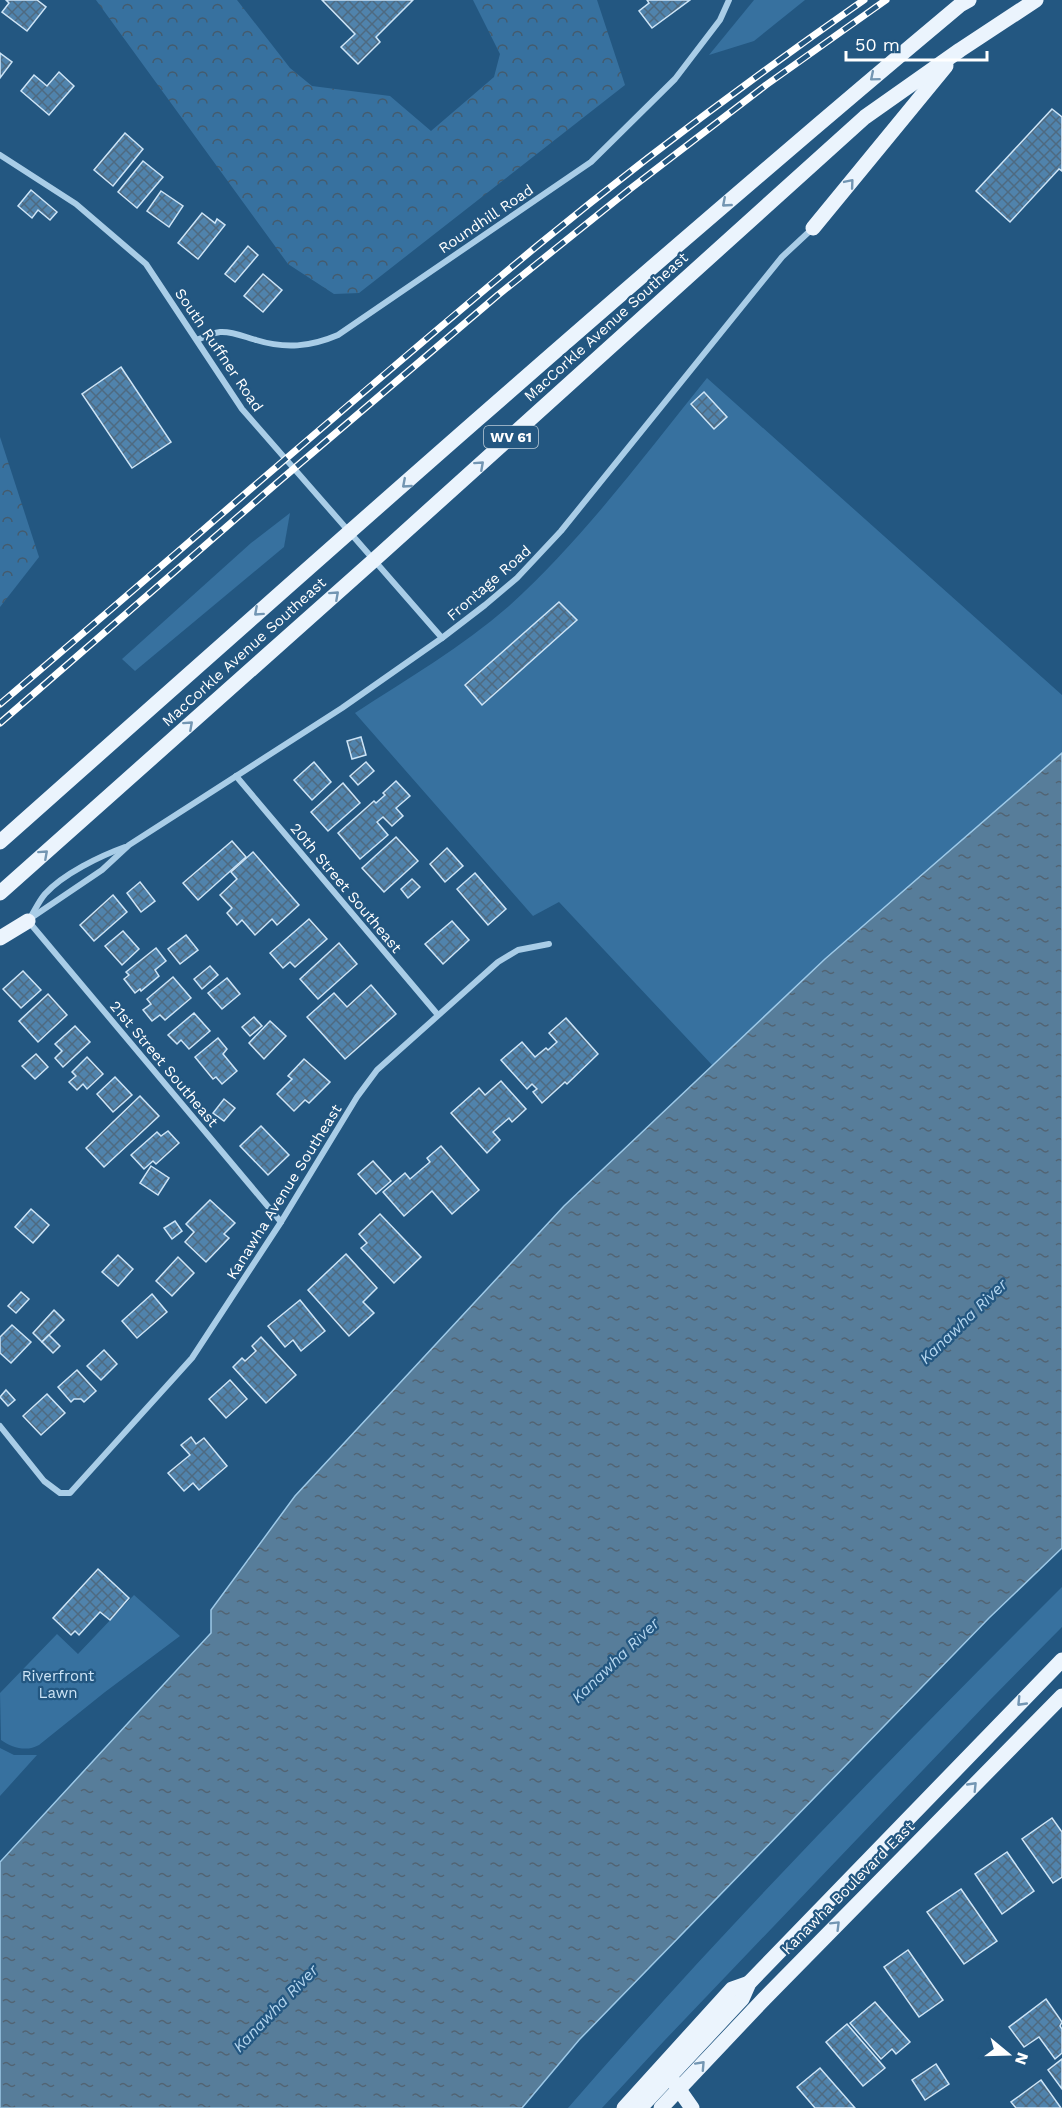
<svg xmlns="http://www.w3.org/2000/svg" width="1062" height="2108" viewBox="0 0 1062 2108" font-family="'Work Sans',sans-serif">
<defs>
<pattern id="forest-crowns" width="20" height="18" patternUnits="userSpaceOnUse" patternTransform="scale(1.5)"><rect width="20" height="18" fill="#37719f"/><path d="M2 6a3 3 0 1 1 6 0M12 15a3 3 0 1 1 6 0" fill="none" stroke="#445b6d"/></pattern>
<pattern id="water-ripples" width="26" height="14" patternUnits="userSpaceOnUse" patternTransform="scale(1.5)"><rect width="26" height="14" fill="#577d9a"/><path d="M2 4q2-2 4 0t4 0M15 11q2-2 4 0t4 0" fill="none" stroke="#526473"/></pattern>
<pattern id="building-cross-hatch" width="8" height="8" patternUnits="userSpaceOnUse" patternTransform="scale(1.5)"><rect width="8" height="8" fill="#5083ac"/><path d="M0 0l8 8M0 8l8-8" fill="none" stroke="#4e6a81"/></pattern>
</defs>
<rect width="100%" height="100%" fill="#235781"/>
<!-- green -->
<g fill="#37719f">
<path d="M754,0H805L754,41L709,55Z"/>
<path d="M707,378L1062,695V754L713,1066L559,902L533,916L355,713C407,679 462,647 509,606C584,538 644,456 707,378Z"/>
<path d="M290,513L284,547L135,671L122,659L251,543Z"/>
<path d="M1062,1587V1627L988,1702L664,2041L602,2108H568C725,1927 893,1756 1062,1587Z"/>
<path d="M134,1595L180,1636L105,1692L39,1745C27,1752 12,1748 1,1740L0,1693L57,1634L78,1654Z"/>
<path d="M0,1748L14,1755H37L0,1796Z"/>
</g>
<!-- forest -->
<g fill="url(#forest-crowns)">
<path d="M96,0H237L290,68L312,86L390,96L431,131L494,77L500,54L473,0H597L625,85L359,293L334,294L288,264Z"/>
<path d="M0,437L39,557L0,607Z"/>
</g>
<!-- water -->
<path fill="url(#water-ripples)" stroke="#9dc9e8" stroke-width="1.5" d="M1062,753V1548L989,1618L579,2040L522,2108H0V1862L211,1633V1610L295,1496L564,1206L825,959Z"/>
<!-- building -->
<g fill="url(#building-cross-hatch)" stroke="#cde4f6" stroke-width="1.5">
<path d="M6,0H37L46,7L27,31L2,12L9,3Z"/>
<path d="M322,0H413L376,37L380,42L358,64L341,47L355,34Z"/>
<path d="M647,0H690L652,28L639,11L649,3Z"/>
<path d="M0,53L12,62L0,78Z"/>
<path d="M59,72L74,86L49,115L21,91L34,75L47,86Z"/>
<path d="M1052,109L1062,117V171L1059,169L1010,222L976,191Z"/>
<path d="M125,133L143,149L113,186L94,170Z"/>
<path d="M143,161L163,177L137,208L118,192Z"/>
<path d="M31,190L57,212L50,220L38,210L32,218L18,206Z"/>
<path d="M161,191L183,206L169,227L147,211Z"/>
<path d="M202,213L215,223L217,219L225,225L198,259L178,243Z"/>
<path d="M248,246L258,255L235,282L225,274Z"/>
<path d="M263,274L282,290L263,312L244,296Z"/>
<path d="M121,367L171,442L132,468L82,394Z"/>
<path d="M704,392L727,417L714,429L691,404Z"/>
<path d="M559,602L577,620L482,705L465,685Z"/>
<path d="M361,737L366,755L352,759L347,741Z"/>
<path d="M314,762L331,782L312,800L294,780Z"/>
<path d="M366,762L374,771L358,785L350,776Z"/>
<path d="M396,781L410,796L396,808L403,816L392,826L383,817L377,822L388,835L360,859L338,833L374,801L376,803L385,795L383,793Z"/>
<path d="M343,783L360,803L328,831L311,812Z"/>
<path d="M396,837L418,861L384,892L362,868Z"/>
<path d="M232,841L246,857L198,900L183,883Z"/>
<path d="M447,848L463,866L445,882L430,864Z"/>
<path d="M253,852L299,905L277,925L272,919L255,935L242,920L237,925L227,913L232,908L220,895L237,879L231,872Z"/>
<path d="M475,873L506,909L488,925L457,889Z"/>
<path d="M412,879L420,887L408,898L401,889Z"/>
<path d="M140,882L155,901L141,912L127,893Z"/>
<path d="M113,895L127,912L94,941L80,925Z"/>
<path d="M309,919L327,939L295,967L290,962L283,968L270,953Z"/>
<path d="M452,921L469,940L443,964L425,944Z"/>
<path d="M123,931L139,949L122,965L105,946Z"/>
<path d="M186,935L198,950L180,964L168,949Z"/>
<path d="M339,943L357,964L318,999L300,979Z"/>
<path d="M156,948L166,961L155,970L159,976L141,991L140,989L135,993L124,979L129,975L126,972Z"/>
<path d="M210,966L218,975L202,989L194,979Z"/>
<path d="M23,971L41,990L21,1008L3,989Z"/>
<path d="M173,977L191,998L165,1020L160,1015L152,1021L143,1010L151,1004L147,999Z"/>
<path d="M227,978L240,994L222,1009L208,993Z"/>
<path d="M371,985L396,1014L345,1059L307,1017L334,993L347,1007Z"/>
<path d="M48,994L67,1015L38,1042L19,1021Z"/>
<path d="M194,1013L210,1031L189,1049L181,1040L177,1044L168,1035Z"/>
<path d="M254,1017L262,1026L250,1036L242,1027Z"/>
<path d="M566,1018L598,1054L567,1084L565,1082L542,1103L533,1092L537,1089L532,1084L527,1089L501,1060L522,1042L535,1057L546,1048L548,1050L557,1042L549,1033Z"/>
<path d="M270,1021L286,1036L264,1059L249,1043Z"/>
<path d="M75,1026L90,1042L63,1067L55,1058L62,1051L55,1044Z"/>
<path d="M218,1038L227,1049L223,1054L237,1071L222,1084L216,1077L213,1079L195,1057Z"/>
<path d="M36,1054L48,1067L35,1079L22,1066Z"/>
<path d="M87,1057L103,1074L87,1089L83,1084L77,1090L69,1082L76,1076L72,1072Z"/>
<path d="M304,1059L330,1082L309,1103L305,1100L294,1111L277,1094L292,1079L288,1076Z"/>
<path d="M115,1077L132,1095L113,1112L97,1094Z"/>
<path d="M501,1081L526,1109L512,1122L509,1118L493,1132L500,1140L487,1153L451,1113L479,1088L485,1095Z"/>
<path d="M140,1096L159,1116L104,1167L86,1148Z"/>
<path d="M224,1099L235,1108L224,1121L213,1113Z"/>
<path d="M261,1126L289,1155L268,1175L240,1146Z"/>
<path d="M168,1131L179,1143L156,1164L153,1161L144,1169L131,1155L157,1132L161,1136Z"/>
<path d="M441,1146L479,1190L452,1214L432,1191L404,1216L383,1192L405,1173L410,1179L430,1162L427,1158Z"/>
<path d="M373,1161L391,1181L376,1194L358,1174Z"/>
<path d="M151,1166L169,1178L158,1195L140,1183Z"/>
<path d="M210,1200L235,1223L224,1234L229,1238L206,1262L185,1242L194,1232L186,1224Z"/>
<path d="M31,1209L49,1225L33,1243L15,1227Z"/>
<path d="M380,1214L421,1257L394,1283L361,1248L367,1243L359,1234Z"/>
<path d="M175,1221L182,1231L172,1239L164,1228Z"/>
<path d="M346,1254L377,1288L363,1302L374,1313L349,1336L308,1290Z"/>
<path d="M118,1255L133,1269L118,1286L102,1272Z"/>
<path d="M178,1257L194,1273L172,1296L156,1281Z"/>
<path d="M21,1292L29,1299L16,1313L8,1306Z"/>
<path d="M152,1294L167,1312L137,1338L122,1321Z"/>
<path d="M300,1300L325,1331L301,1351L293,1340L285,1347L268,1326Z"/>
<path d="M54,1310L64,1320L42,1342L33,1333Z"/>
<path d="M12,1325L31,1342L11,1363L0,1353V1337Z"/>
<path d="M49,1335L60,1346L53,1353L42,1342Z"/>
<path d="M261,1337L296,1375L266,1403L233,1367L242,1358L245,1361L256,1351L252,1346Z"/>
<path d="M104,1350L117,1364L101,1380L87,1366Z"/>
<path d="M77,1370L96,1391L84,1402L81,1399H74L71,1402L58,1387Z"/>
<path d="M230,1380L247,1399L226,1418L209,1399Z"/>
<path d="M6,1390L15,1400L8,1406L0,1397Z"/>
<path d="M47,1394L65,1413L41,1435L23,1416Z"/>
<path d="M191,1437L196,1444L204,1438L227,1466L199,1490L193,1483L184,1491L168,1473L190,1455L181,1445Z"/>
<path d="M98,1569L129,1598L110,1620L100,1612L79,1635L75,1631L71,1635L53,1618Z"/>
<path d="M1052,1818L1062,1832V1877L1053,1883L1022,1839Z"/>
<path d="M1007,1852L1034,1891L1002,1914L975,1874Z"/>
<path d="M961,1889L997,1941L964,1964L927,1912Z"/>
<path d="M908,1950L943,2000L919,2017L884,1967Z"/>
<path d="M1046,1999L1062,2022L1060,2026L1062,2029V2053L1055,2059L1039,2037L1024,2047L1009,2027Z"/>
<path d="M875,2002L910,2042L896,2054L892,2049L881,2059L850,2023Z"/>
<path d="M847,2024L885,2068L863,2086L826,2042Z"/>
<path d="M1062,2059V2089L1048,2070Z"/>
<path d="M936,2064L949,2084L925,2100L912,2080Z"/>
<path d="M820,2068L855,2108H815L797,2087Z"/>
<path d="M1041,2080L1061,2108H1016L1011,2102Z"/>
</g>
<g fill="none" stroke-linecap="round" stroke-linejoin="round">
<!-- minor -->
<g stroke="#a9cde7" stroke-width="6">
<path d="M0,155L76,204L146,264L242,409L442,638"/>
<path d="M197,340C204,337 212,333 220,332C232,331 245,337 256,340C285,349 310,347 338,335L591,162L675,79L720,20L729,0"/>
<path d="M236,776L438,1015"/>
<path d="M30,918C35,910 39,901 45,894C63,874 100,856 125,847"/>
<path d="M28,920L102,870L129,845L342,708L442,638L485,605L517,578L561,531L782,257L812,229"/>
<path d="M29,922L281,1222"/>
<path d="M0,1426L44,1481L60,1493H70L192,1358L281,1222L357,1097L377,1070L498,962L518,950L549,944"/>
</g>
<!-- primary -->
<g stroke="#ebf4fd" stroke-width="15">
<path d="M813,228L946,66"/>
<path d="M0,842C317,560 634,278 960,5L969,0"/>
<path d="M0,893L374,560L865,117L960,50L1036,0"/>
<path d="M0,938L28,921"/>
<path d="M673,2081L692,2108"/>
<path d="M624,2108L732,1989L749,1983"/>
<path d="M640,2108L742,1999L749,1983L1062,1660"/>
<path d="M661,2108L764,1999L1062,1696"/>
</g>
<defs>
<g id="rail">
<path d="M0,704C179,552 356,396 537,246C642,160 752,78 864,0"/>
<path d="M0,723L277,483L498,295L630,189L766,85L886,0"/>
</g>
</defs>
<!-- rail casing -->
<use href="#rail" stroke="#fff" stroke-width="7"/>
<!-- rail -->
<use href="#rail" stroke="#235781" stroke-width="4.5" stroke-dasharray="14" stroke-linecap="butt"/>
</g>
<!-- one-way arrows -->
<defs><path id="oneway-chevron" d="M-2-3.5L2.5 0L-2 3.5" fill="none" stroke-width="1.6" stroke-linecap="round" stroke-linejoin="round" transform="scale(1.5)"/></defs>
<g stroke="#7396b3">
<use href="#oneway-chevron" transform="translate(874 77) rotate(140)"/>
<use href="#oneway-chevron" transform="translate(850 183) rotate(-50)"/>
<use href="#oneway-chevron" transform="translate(726 203) rotate(139)"/>
<use href="#oneway-chevron" transform="translate(480 465) rotate(-42)"/>
<use href="#oneway-chevron" transform="translate(406 484) rotate(139)"/>
<use href="#oneway-chevron" transform="translate(335 595) rotate(-42)"/>
<use href="#oneway-chevron" transform="translate(258 612) rotate(138)"/>
<use href="#oneway-chevron" transform="translate(189 725) rotate(-42)"/>
<use href="#oneway-chevron" transform="translate(44 854) rotate(-42)"/>
<use href="#oneway-chevron" transform="translate(1021 1702) rotate(134)"/>
<use href="#oneway-chevron" transform="translate(973 1786) rotate(-46)"/>
<use href="#oneway-chevron" transform="translate(836 1925) rotate(-45)"/>
<use href="#oneway-chevron" transform="translate(701 2065) rotate(-47)"/>
</g>
<g text-anchor="middle" stroke-width="4.5" stroke-linejoin="round" paint-order="stroke">
<!-- shield labels -->
<rect fill="#235781" stroke="#bdcdd9" stroke-width="1.5" x="484" y="426" width="54" height="22" rx="4.5"/>
<g font-size="14" font-weight="bold" fill="#fff">
<text x="511" y="442">WV 61</text>
</g>
<!-- street labels -->
<g font-size="15" fill="#fff" stroke="#235781">
<text transform="translate(486 219) rotate(-34)" y="5">Roundhill Road</text>
<text transform="translate(606 327) rotate(-42)" y="5">MacCorkle Avenue Southeast</text>
<text transform="translate(219 350) rotate(56)" y="5">South Ruffner Road</text>
<text transform="translate(489 583) rotate(-41)" y="5">Frontage Road</text>
<text transform="translate(244 652) rotate(-42)" y="5">MacCorkle Avenue Southeast</text>
<text transform="translate(346 888) rotate(50)" y="5">20th Street Southeast</text>
<text transform="translate(164 1064) rotate(50)" y="5">21st Street Southeast</text>
<text transform="translate(284 1192) rotate(-58)" y="5">Kanawha Avenue Southeast</text>
<text transform="translate(848 1888) rotate(-45)" y="5">Kanawha Boulevard East</text>
</g>
<!-- park labels -->
<g font-size="15" fill="#cde4f6" stroke="#235781">
<text x="58" y="1681">Riverfront<tspan x="58" dy="17">Lawn</tspan></text>
</g>
<!-- water labels -->
<g font-size="16" font-style="italic" fill="#b5d6ef" stroke="#235781">
<text transform="translate(963 1321) rotate(-44)" y="6">Kanawha River</text>
<text transform="translate(615 1660) rotate(-44)" y="6">Kanawha River</text>
<text transform="translate(275 2008) rotate(-46)" y="6">Kanawha River</text>
</g>
</g>
<!-- north arrow -->
<g transform="translate(1008 2054) rotate(109)" stroke="#235781" stroke-width="4.5" paint-order="stroke">
<path d="M0-4.5L10 22L0 15L-10 22Z" fill="#ffffff"/>
<text y="-9" font-size="16" font-weight="bold" text-anchor="middle" fill="#ffffff">N</text>
</g>
<!-- scale -->
<path d="M846 51v9h141v-9" fill="none" stroke="#ffffff" stroke-width="3"/>
<text x="855" y="51" font-size="18" fill="#ffffff" stroke="#235781" stroke-width="4.5" paint-order="stroke">50 m</text>
</svg>
